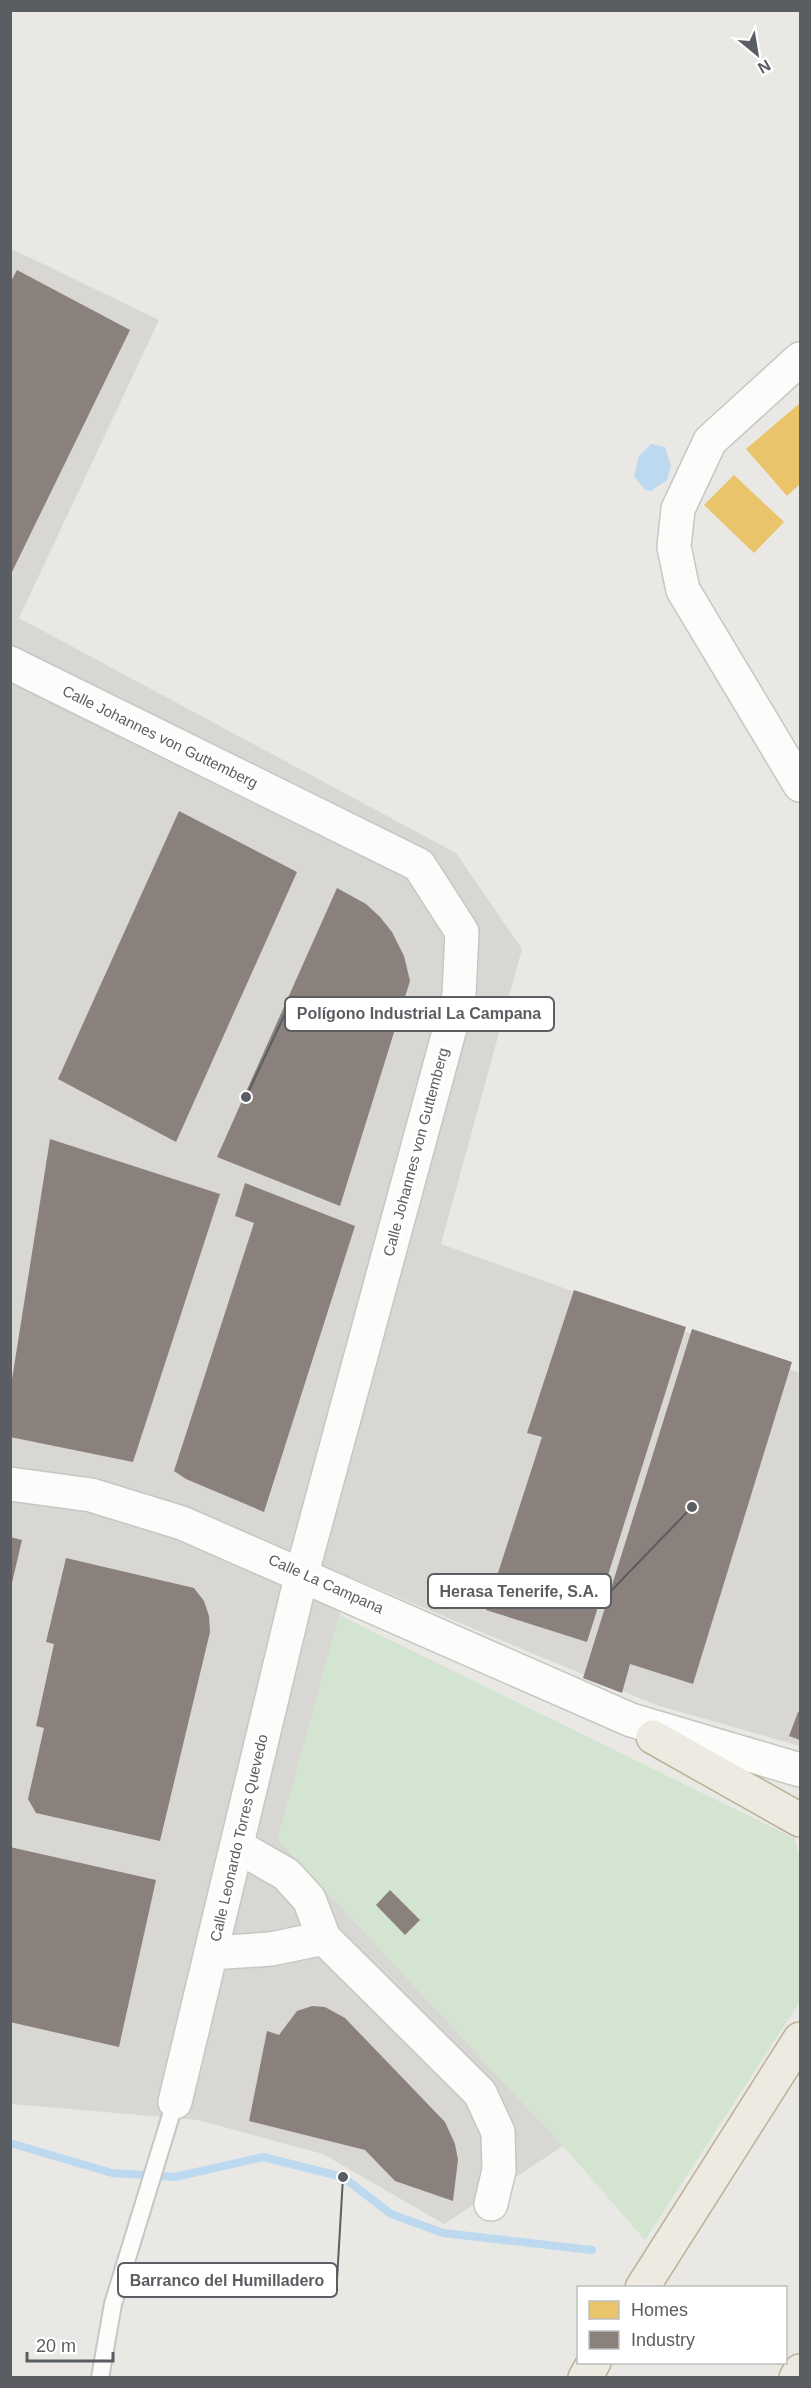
<svg xmlns="http://www.w3.org/2000/svg" width="811" height="2388" viewBox="0 0 811 2388" font-family="Arial,sans-serif">
<rect width="100%" height="100%" fill="#e9e8e4"/>
<!-- industrial -->
<path fill="#d9d7d4" d="M10,248L159,320L19,618L456,853L522,949L441,1244L800,1373V1746L656,1705L350,1577L278,1839L563,2146L444,2224L323,2154L198,2120L11,2104Z"/>
<!-- green -->
<path fill="#d3e4d1" d="M339,1615L794,1838L800,1857V2001L645,2240L563,2146L278,1839Z"/>
<!-- water -->
<path fill="#bcd9f0" d="M651,444L665,447L671,466L667,480L651,491L645,490L634,476L639,456Z"/>
<!-- homes -->
<g fill="#e9c46a">
<path d="M800,403V484L787,496L746,449Z"/>
<path d="M734,475L784,522L754,553L704,505Z"/>
</g>
<!-- industry -->
<g fill="#8a817c">
<path d="M17,270L130,330L10,576V283Z"/>
<path d="M179,811L297,872L176,1142L58,1079Z"/>
<path d="M337,888L366,904L380,917L392,932L404,956L410,981L340,1206L217,1157Z"/>
<path d="M50,1139L220,1194L133,1462L10,1437V1392Z"/>
<path d="M245,1183L355,1226L264,1512L186,1479L174,1471L254,1223L235,1216Z"/>
<path d="M574,1290L686,1327L587,1642L486,1610L542,1437L527,1433Z"/>
<path d="M692,1329L792,1362L693,1684L630,1664L622,1693L583,1678Z"/>
<path d="M10,1537L22,1540L11,1587H10Z"/>
<path d="M66,1558L194,1588L204,1601L209,1616L210,1632L160,1841L36,1813L28,1799L44,1728L36,1726L54,1644L46,1642Z"/>
<path d="M798,1712L800,1713V1740L789,1736Z"/>
<path d="M10,1847L156,1880L119,2047L10,2022Z"/>
<path d="M390,1890L420,1920L405,1935L376,1905Z"/>
<path d="M312,2006L325,2007L345,2018L445,2122L455,2144L458,2160L453,2201L395,2181L365,2150L249,2121L267,2031L279,2035L297,2011Z"/>
</g>
<g fill="none" stroke-linecap="round" stroke-linejoin="round">
<!-- stream -->
<path stroke="#bcd9f0" stroke-width="8" d="M10,2143L112,2173L175,2177L263,2157L343,2177L391,2214L443,2233L592,2250"/>
<defs>
<path id="lane" d="M100,2378L113,2304L175,2102"/>
<g id="street">
<path d="M800,359L710,441L678,509L674,547L683,590L800,785"/>
<path d="M10,663L419,865L462,932L459,995L302,1573L175,2102"/>
<path d="M10,1484L91,1495L182,1523L631,1720L800,1770"/>
<path d="M237,1846L286,1874L309,1899L324,1938L480,2093L498,2132L499,2170L491,2204"/>
<path d="M211,1953L271,1949L324,1938"/>
</g>
<g id="highway">
<path d="M653,1737L800,1820"/>
<path d="M642,2288L800,2039"/>
<path d="M585,2378L594,2362"/>
<path d="M796,2378L800,2371"/>
</g>
</defs>
<!-- lane casing -->
<use href="#lane" stroke="#c6c6c6" stroke-width="20"/>
<!-- street casing -->
<use href="#street" stroke="#c6c6c6" stroke-width="36"/>
<!-- highway casing -->
<use href="#highway" stroke="#bcb196" stroke-width="36"/>
<!-- lane -->
<use href="#lane" stroke="#fcfcfb" stroke-width="16"/>
<!-- street -->
<use href="#street" stroke="#fcfcfb" stroke-width="33"/>
<!-- highway -->
<use href="#highway" stroke="#eceae1" stroke-width="33"/>
</g>
<g text-anchor="middle" stroke-width="6" stroke-linejoin="round" paint-order="stroke">
<!-- street labels -->
<g font-size="15" fill="#5a5d61" stroke="#fff">
<text transform="translate(160 737) rotate(26)" y="5">Calle Johannes von Guttemberg</text>
<text transform="translate(416 1152) rotate(-75)" y="5">Calle Johannes von Guttemberg</text>
<text transform="translate(326 1584) rotate(24)" y="5">Calle La Campana</text>
<text transform="translate(239 1838) rotate(-77)" y="5">Calle Leonardo Torres Quevedo</text>
</g>
</g>
<!-- callouts -->
<path fill="none" stroke="#5a5d61" stroke-width="2" d="M246 1097L285 1014M692 1507L611 1591M343 2177L337 2280"/>
<g fill="#5a5d61" stroke="#fff" stroke-width="2">
<circle cx="246" cy="1097" r="6"/>
<circle cx="692" cy="1507" r="6"/>
<circle cx="343" cy="2177" r="6"/>
</g>
<g fill="#fff" stroke="#5a5d61" stroke-width="2">
<rect x="285" y="997" width="269" height="34" rx="6"/>
<rect x="428" y="1574" width="183" height="34" rx="6"/>
<rect x="118" y="2263" width="219" height="34" rx="6"/>
</g>
<g font-size="16" text-anchor="middle" font-weight="bold" fill="#5a5d61">
<text x="419" y="1019">Polígono Industrial La Campana</text>
<text x="519" y="1597">Herasa Tenerife, S.A.</text>
<text x="227" y="2286">Barranco del Humilladero</text>
</g>
<!-- border -->
<rect width="811" height="2388" fill="none" stroke="#5a5d61" stroke-width="24"/>
<!-- legend -->
<rect x="577" y="2286" width="210" height="78" fill="#ffffff" stroke="#bdbec0" stroke-width="1.5"/>
<rect x="589" y="2301" width="30" height="18" fill="#e9c46a" stroke="#bdbec0" stroke-width="1.5"/>
<text x="631" y="2316" font-size="18" fill="#5a5d61">Homes</text>
<rect x="589" y="2331" width="30" height="18" fill="#8a817c" stroke="#bdbec0" stroke-width="1.5"/>
<text x="631" y="2346" font-size="18" fill="#5a5d61">Industry</text>
<!-- north arrow -->
<g transform="translate(757 54) rotate(150)" stroke="#ffffff" stroke-width="4.5" paint-order="stroke">
<path d="M0-4.5L10 22L0 15L-10 22Z" fill="#5a5d61"/>
<text y="-9" font-size="16" font-weight="bold" text-anchor="middle" fill="#5a5d61">N</text>
</g>
<!-- scale -->
<path d="M27 2352v9h86v-9" fill="none" stroke="#5a5d61" stroke-width="3"/>
<text x="36" y="2352" font-size="18" fill="#5a5d61" stroke="#ffffff" stroke-width="4.5" paint-order="stroke">20 m</text>
</svg>
